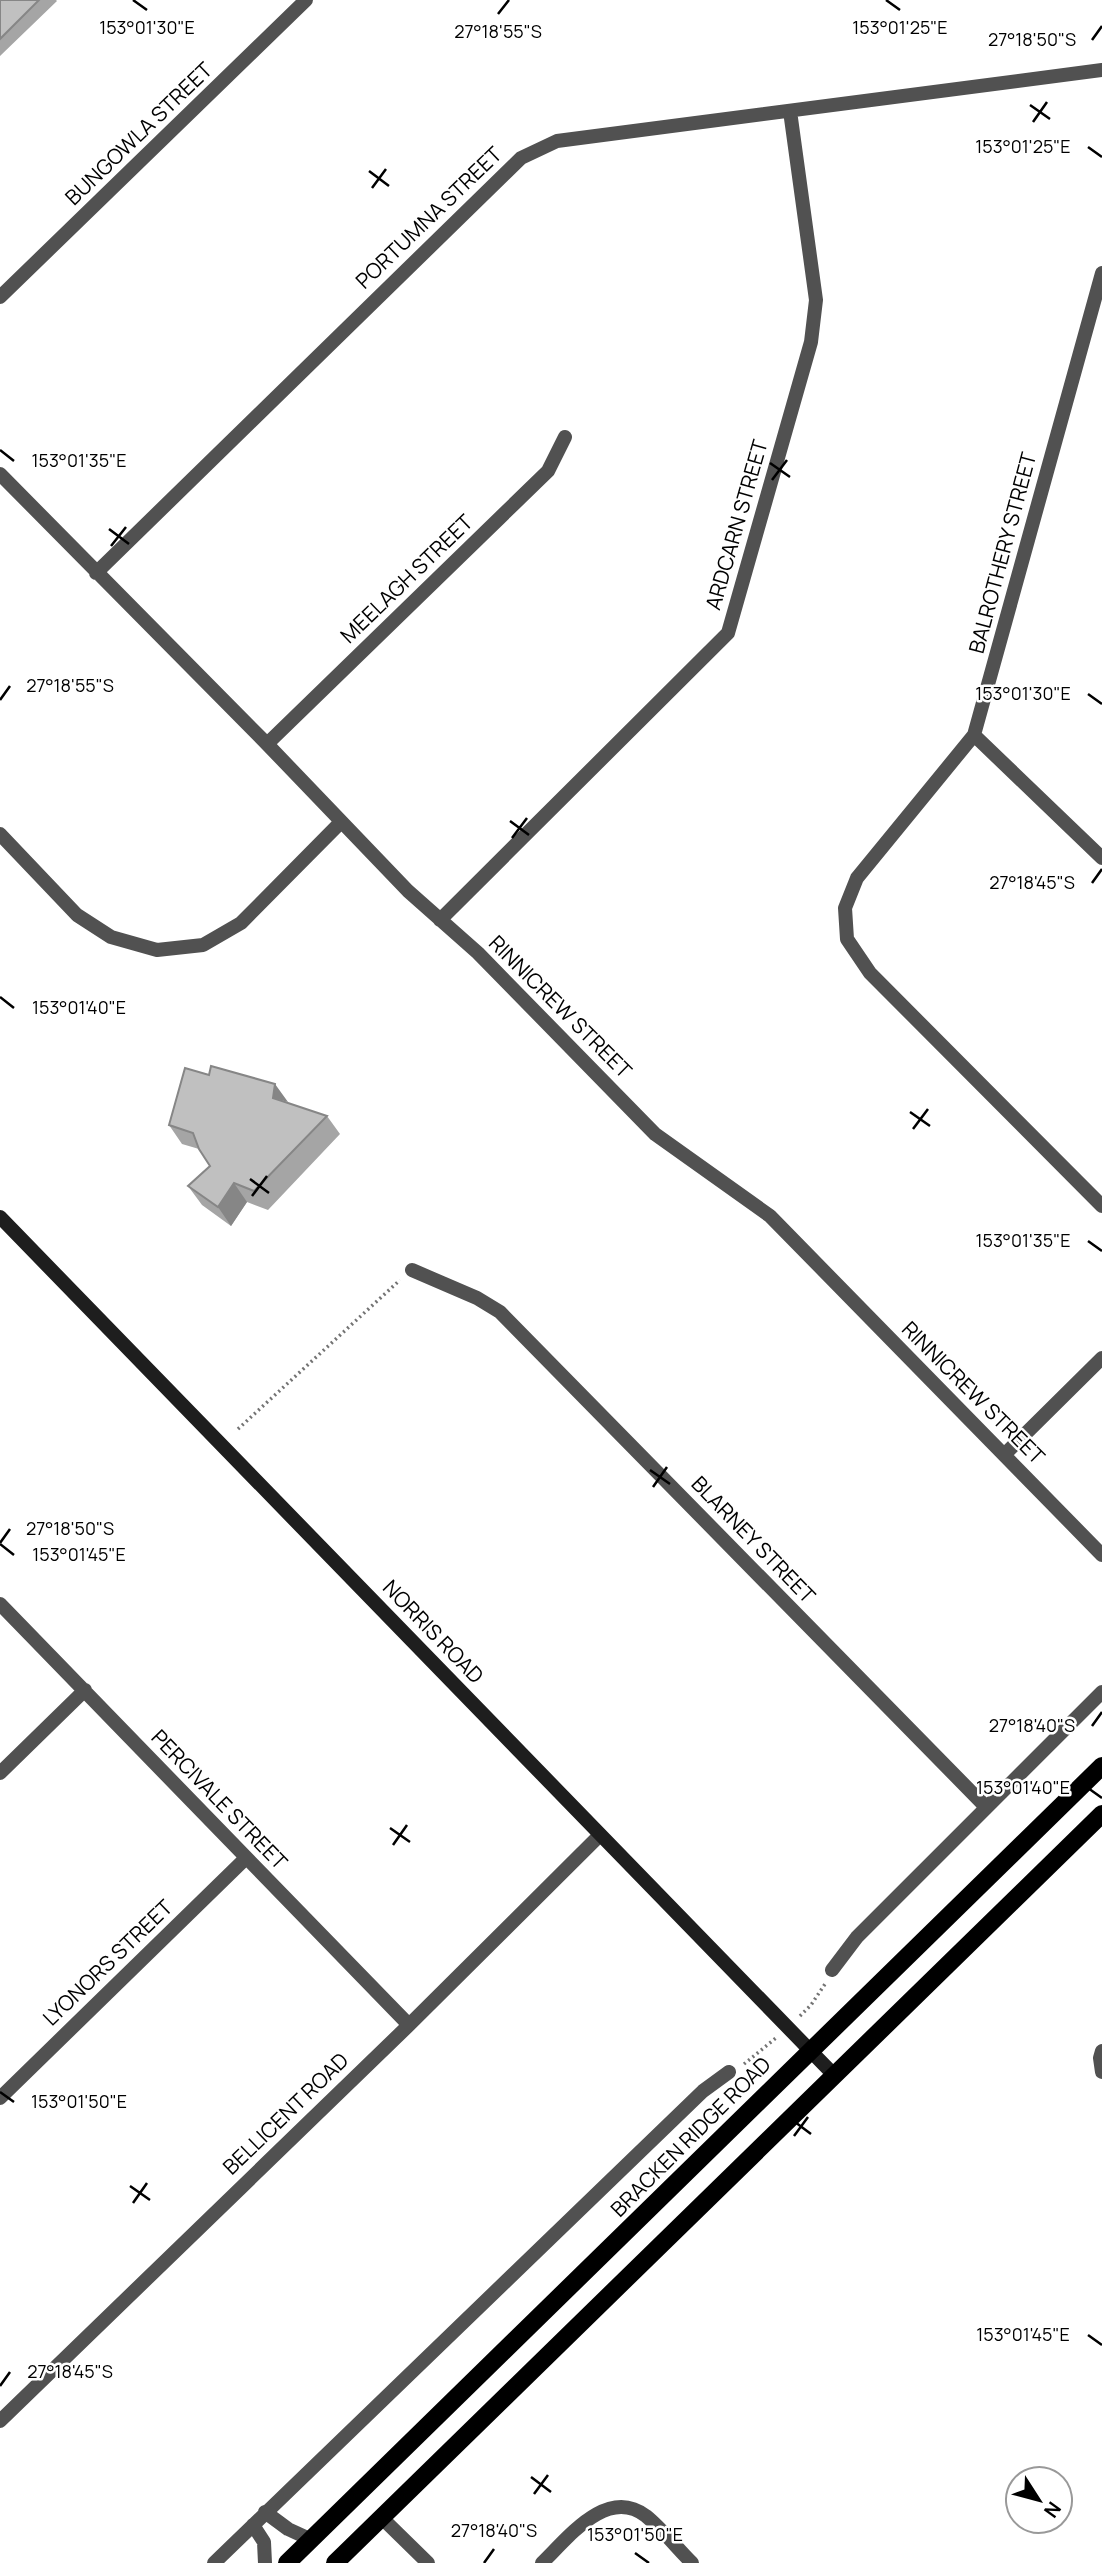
<svg xmlns="http://www.w3.org/2000/svg" width="1102" height="2563" font-family="Manrope,sans-serif">
	<style>
		.lines { fill: none; stroke-linecap: round; stroke-linejoin: round }
		.path { stroke: #737373; stroke-width: 3.5; stroke-dasharray: 2 3.5; stroke-linecap: butt }
		.minor { stroke: #515151; stroke-width: 14 }
		.secondary { stroke: #1e1e1e; stroke-width: 14 }
		.primary { stroke: #000; stroke-width: 18 }
		.wall { fill: #a5a5a5 }
		.shaded-wall { fill: #868686 }
		.building { fill: #c0c0c0; stroke: #868686; stroke-width: 2 }
		.ticks { fill: none; stroke: #000; stroke-width: 2.5 }
		.labels { text-anchor: middle; stroke-width: 5; stroke-linejoin: round; paint-order: stroke }
		.street-label { font-size: 21px; fill: #000; stroke: #fff }
		.ticks-label { font-size: 18px; text-anchor: middle; fill: #000; stroke: #fff; stroke-width: 5; stroke-linejoin: round; paint-order: stroke }
	</style>
	<rect width="100%" height="100%" fill="#fff"/>
	<g class="lines">
		<path class="path" d="M238 1429 400 1280
			M800 2016 811 2005 825 1984
			M744 2064 776 2038"/>
		<path class="minor" d="M1102 273 974 735 857 878 845 908 847 939 870 973 1102 1206
			M0 297 306 0
			M0 474 267 744 408 891 478 953 655 1134 770 1216 1102 1555
			M96 573 521 158 557 141 1102 70
			M974 735 1102 858
			M267 744 548 471 565 437
			M0 834 77 915 111 937 157 950 203 945 241 923 341 822
			M440 920 728 633 811 342 816 300 790 111
			M412 1270 477 1298 500 1312 986 1807
			M1005 1454 1102 1358
			M0 1604 409 2025
			M0 1773 85 1690
			M832 1970 857 1937 1102 1692
			M1102 2051 1100 2058 1102 2072
			M0 2098 246 1858
			M0 2421 409 2025 600 1835
			M265 2512 288 2529 312 2540
			M382 2518 428 2563
			M253 2525 264 2542 265 2563
			M214 2563 703 2091 729 2072
			M542 2563C568 2538 607 2486 646 2516 662 2529 677 2548 692 2563"/>
		<path class="secondary" d="M0 1217 835 2076"/>
		<path class="primary" d="M287 2563 1102 1766
			M335 2563 1102 1814"/>
	</g>
	<path class="wall" d="M0 0H56L57 1 0 56Z
		M288 1103 327 1116 340 1134 268 1210 247 1202 231 1226 202 1205 188 1186 210 1166 199 1149 182 1144 169 1125Z"/>
	<path class="shaded-wall" d="M275 1084 288 1102 273 1098Z
		M234 1183 247 1202 231 1226 218 1207Z"/>
	<path class="building" d="M0 0H39L0 39Z
		M211 1066 275 1084 273 1098 327 1116 254 1191 234 1183 218 1207 188 1186 210 1166 199 1149 193 1133 169 1125 185 1068 209 1075Z"/>
	<path class="ticks" d="M133 0 147 10M886 0 900 10M498 14 509 0M1092 40 1102 26M1030 105 1050 119M1033 122 1047 102M1088 147 1102 157M369 171 389 186M372 188 386 169M0 450 14 461M770 463 790 477M772 480 787 460M109 529 129 544M111 546 126 527M1088 694 1102 704M0 700 10 686M510 821 529 835M512 838 527 818M1092 883 1102 869M0 997 14 1008M910 1112 930 1126M913 1129 928 1109M250 1179 269 1193M252 1196 267 1176M1088 1241 1102 1251M650 1470 670 1484M653 1487 667 1467M0 1543 10 1529M0 1544 14 1555M1092 1726 1102 1712M1088 1788 1102 1798M390 1828 410 1842M393 1845 407 1825M0 2092 14 2102M791 2119 811 2134M794 2136 808 2117M130 2186 150 2200M133 2203 147 2183M1088 2335 1102 2345M0 2386 10 2372M531 2477 551 2492M534 2494 548 2475M635 2553 649 2563M484 2563 494 2549"/>
	<g class="labels">
		<g class="street-label">
			<text transform="translate(139 134) rotate(-44)" y="7">BUNGOWLA STREET</text>
			<text transform="translate(429 218) rotate(-44)" y="7">PORTUMNA STREET</text>
			<text transform="translate(737 525) rotate(-74)" y="7">ARDCARN STREET</text>
			<text transform="translate(1003 553) rotate(-75)" y="7">BALROTHERY STREET</text>
			<text transform="translate(407 579) rotate(-44)" y="7">MEELAGH STREET</text>
			<text transform="translate(560 1007) rotate(45)" y="7">RINNICREW STREET</text>
			<text transform="translate(973 1393) rotate(45)" y="7">RINNICREW STREET</text>
			<text transform="translate(753 1540) rotate(46)" y="7">BLARNEY STREET</text>
			<text transform="translate(433 1632) rotate(46)" y="7">NORRIS ROAD</text>
			<text transform="translate(219 1800) rotate(46)" y="7">PERCIVALE STREET</text>
			<text transform="translate(108 1963) rotate(-44)" y="7">LYONORS STREET</text>
			<text transform="translate(286 2114) rotate(-44)" y="7">BELLICENT ROAD</text>
			<text transform="translate(691 2137) rotate(-45)" y="7">BRACKEN RIDGE ROAD</text>
		</g>
	</g>
	<g class="ticks-label">
		<text x="900" y="34">153°01'25"E</text>
		<text x="147" y="34">153°01'30"E</text>
		<text x="498" y="38">27°18'55"S</text>
		<text x="1032" y="46">27°18'50"S</text>
		<text x="1023" y="153">153°01'25"E</text>
		<text x="79" y="467">153°01'35"E</text>
		<text x="70" y="692">27°18'55"S</text>
		<text x="1023" y="700">153°01'30"E</text>
		<text x="1032" y="889">27°18'45"S</text>
		<text x="79" y="1014">153°01'40"E</text>
		<text x="1023" y="1247">153°01'35"E</text>
		<text x="70" y="1535">27°18'50"S</text>
		<text x="79" y="1561">153°01'45"E</text>
		<text x="1032" y="1732">27°18'40"S</text>
		<text x="1023" y="1794">153°01'40"E</text>
		<text x="79" y="2108">153°01'50"E</text>
		<text x="1023" y="2341">153°01'45"E</text>
		<text x="70" y="2378">27°18'45"S</text>
		<text x="494" y="2537">27°18'40"S</text>
		<text x="635" y="2541">153°01'50"E</text>
	</g>
	<g transform="translate(1039 2500) rotate(126)"><circle r="33" fill="#ffffff" stroke="#999999" stroke-width="2"/>
	<path d="M0-5L12 26L0 18L-12 26Z" fill="#000000"/>
	<text y="-10" font-size="19" font-weight="bold" text-anchor="middle" fill="#000000">N</text>
	</g>
</svg>
